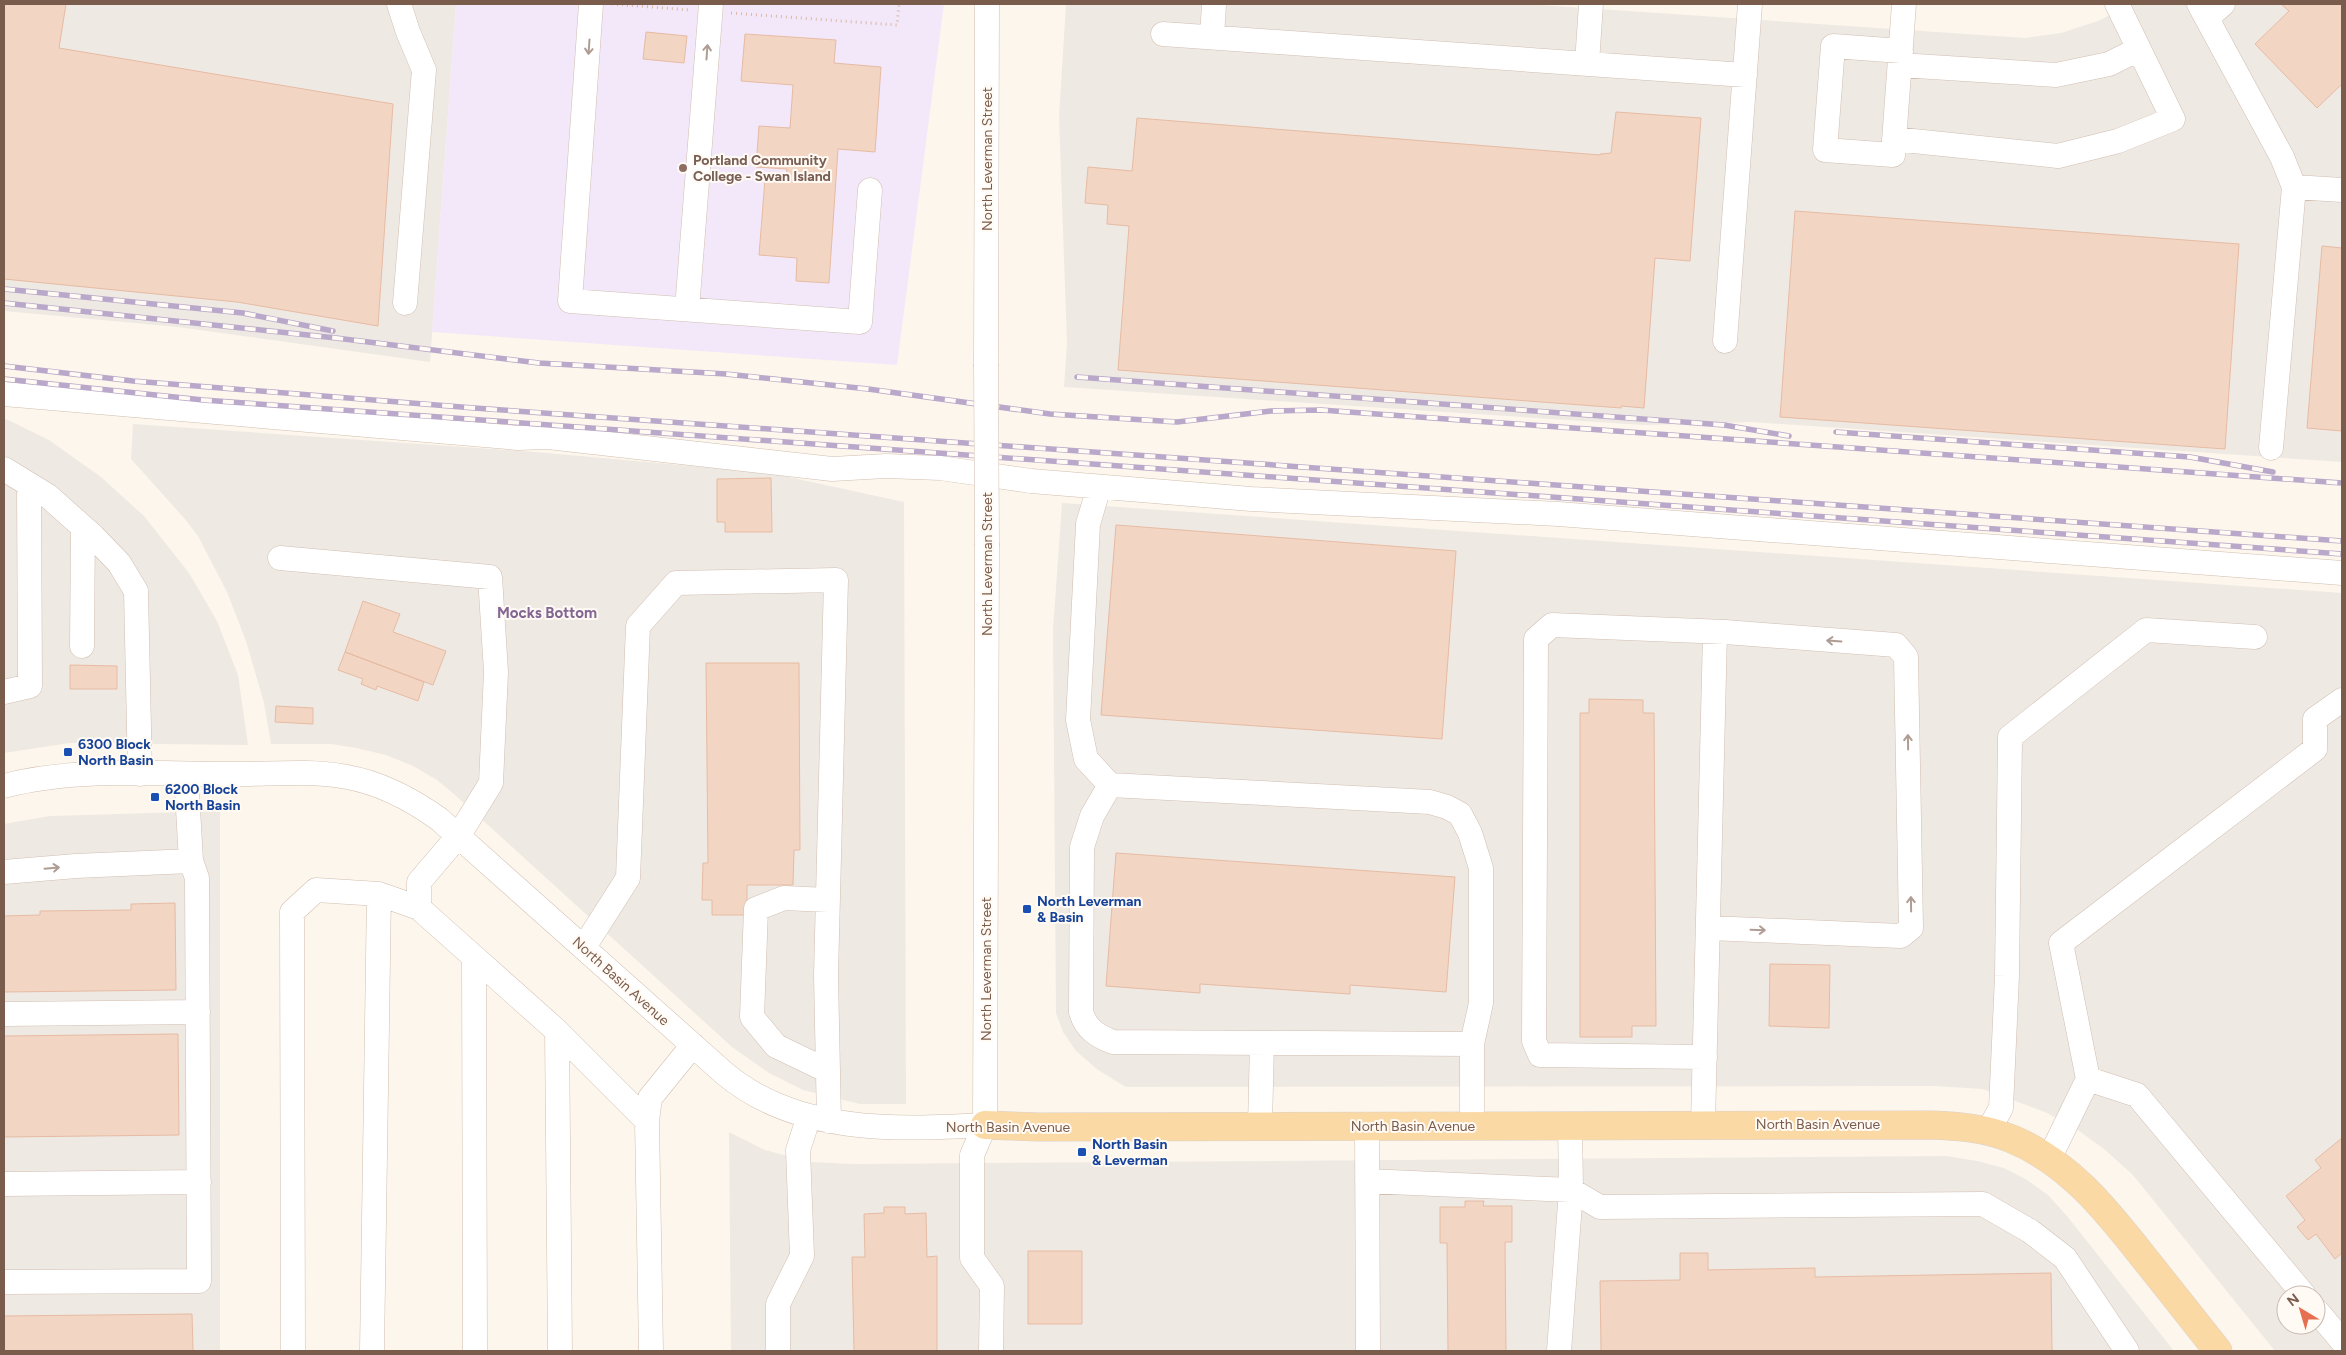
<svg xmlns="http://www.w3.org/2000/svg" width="2346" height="1355" font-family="Figtree,sans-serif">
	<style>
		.industrial { fill: #efe9e4; fill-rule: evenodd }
		.education { fill: #f3e8fa }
		.building { fill: #f3d5c3; stroke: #e6bba3 }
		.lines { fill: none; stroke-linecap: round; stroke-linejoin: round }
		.minor-casing { stroke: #d1beb0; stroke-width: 25 }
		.major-casing { stroke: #dad1cd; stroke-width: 29 }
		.path { stroke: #d9b8a5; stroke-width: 3; stroke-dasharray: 1 4; stroke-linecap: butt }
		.minor { stroke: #fff; stroke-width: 24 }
		.major { stroke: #fbd9a5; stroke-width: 28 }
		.rail-casing { stroke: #b9a8c9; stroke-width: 5.5 }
		.rail { stroke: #fffaf3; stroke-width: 4; stroke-dasharray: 11; stroke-linecap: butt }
		.minor-bridge-casing { stroke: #d1beb0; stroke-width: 25; stroke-linecap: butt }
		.minor-bridge { stroke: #fff; stroke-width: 24 }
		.oneway { stroke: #af9d94 }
		.education-dot { fill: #8d6e63; stroke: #fffaf3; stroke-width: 2 }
		.transit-dot { fill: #1a4fb4; stroke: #fffaf3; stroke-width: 2 }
		.labels { text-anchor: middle; stroke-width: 4; stroke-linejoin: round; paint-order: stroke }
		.street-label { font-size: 14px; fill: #7a5c4d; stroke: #fffaf3 }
		.education-label { font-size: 14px; font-weight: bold; fill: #785e54; stroke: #fffaf3; text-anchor: start }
		.transit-label { font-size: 14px; font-weight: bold; fill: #164399; stroke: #fffaf3; text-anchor: start }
		.neighbourhood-label { font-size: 15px; font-weight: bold; fill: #846695; stroke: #fffaf3 }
	</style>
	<rect width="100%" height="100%" fill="#fdf6ec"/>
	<path class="industrial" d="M4 4H456L430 362 178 327 4 311Z
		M1066 4H1525L2025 38 2061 33 2098 21 2132 4H2342V462L1752 422 1644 425 1064 387 1067 343 1059 117Z
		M4 418 49 440 101 477 144 516 189 573 217 621 238 675 248 745 70 743 4 753Z
		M133 424 535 452 770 473 904 502 906 1104H860L803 1090 769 1073 732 1047 455 795 437 780 413 766 386 755 356 748 331 744H271L264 703 246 641 227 592 198 536 184 518 131 459Z
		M1062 503 2342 593V1351H2275L2133 1175 2104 1149 2075 1128 2045 1112 1983 1089 1933 1086 1126 1087 1098 1070 1076 1051 1063 1032 1056 1013 1053 630ZM2286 1295H2316V1325H2286Z
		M220 811V1351H4V824L50 816Z
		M729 1132 765 1150 810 1162 855 1164 1947 1156 1977 1161 2004 1168 2027 1180 2048 1195 2067 1216 2174 1351H731Z"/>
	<path class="education" d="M456 4H944L897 365 432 332Z"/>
	<path class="building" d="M4 4H66L59 48 393 104 378 326 237 302 4 279Z
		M2281 4H2342V84L2317 108 2255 44 2289 11Z
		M646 32 687 36 684 63 643 59Z
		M745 34 836 40 834 63 881 67 875 152 838 149 829 283 796 281 797 258 759 255 765 179 786 181 787 169 756 167 759 126 790 128 793 85 741 81Z
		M1616 112 1701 118 1690 261 1655 258 1644 408 1621 406V408L1118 370 1129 226 1107 224 1108 205 1085 203 1088 167 1132 171 1137 118 1600 155V154L1611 153Z
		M1795 211 2239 244 2225 449 1780 417Z
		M2322 246 2342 248V431L2307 428Z
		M771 478 772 532H725V522H717V479Z
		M1116 525 1456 551 1442 739 1101 715Z
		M363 601 400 614 393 632 446 651 433 685 345 652Z
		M345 652 424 682 418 701 377 686 376 690 361 684 363 679 338 670Z
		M706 663H799L800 850H794L793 885H747V915H712V900H702L703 863H708Z
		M70 665 117 666V689H70Z
		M1589 699 1643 700V713H1654L1656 1026H1632V1037H1580V713H1589Z
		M276 706 313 708V724L275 722Z
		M1116 853 1455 877 1446 992 1350 985V994L1200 984V993L1106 986Z
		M175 903 176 990 4 992V916L40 915V911L131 910V904Z
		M1770 964 1830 965 1829 1028 1769 1026Z
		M178 1034 179 1135 4 1137V1036Z
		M2342 1138V1253L2335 1259 2316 1234 2308 1240 2297 1227 2305 1220 2286 1196 2321 1168 2315 1160Z
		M1465 1201H1484L1483 1206H1512V1242H1505L1506 1351H1448L1447 1243H1440V1207H1465Z
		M884 1207H905V1214L926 1213 927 1257 937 1256V1351H854L852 1257H865L864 1214 884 1213Z
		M1028 1251H1082V1324H1028Z
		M1680 1253H1708V1270L1815 1268V1277L2051 1273 2052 1351H1601L1600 1281 1680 1280Z
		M192 1314 193 1351H4V1316Z"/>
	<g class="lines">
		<defs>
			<path id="minor" d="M399 4 408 32 424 70 405 303
				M591 4 570 301 860 322 870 190
				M2199 4 2282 157 2294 187 2271 448
				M2207 18 2223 4
				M1163 34 1745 75
				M1212 37 1214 4
				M1901 51 1833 46 1825 150 1893 155 1904 4
				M1587 63 1591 4
				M1900 65 2056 75 2109 64 2139 49
				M1894 139 2058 156 2118 141 2173 119 2117 4
				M2294 187 2342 190
				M687 309 711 4
				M1725 341 1750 4
				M986 364 987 4
				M4 394 518 438 548 437 832 469 886 466 940 468 1031 481 1251 499 1558 514 2342 573
				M4 469 48 496 93 536 119 563 136 591 140 774
				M1099 487 1088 524 1078 720 1086 759 1110 785
				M987 546 985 1125 972 1155V1258L992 1286 991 1351
				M280 558 490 577 496 672 491 783 459 835 419 882V908L379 894 316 890 292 912 293 1351
				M82 646 83 527
				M4 692 30 686 29 485
				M1110 785 1430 802 1447 807 1460 814 1470 833 1481 868V1003L1472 1044 1113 1042C1097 1036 1086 1029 1081 1012L1082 847 1092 816Z
				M4 786C76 767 163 774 237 774 273 774 312 770 347 777 381 783 411 799 439 819L724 1073C796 1134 896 1130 985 1125
				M4 872 76 866 191 861
				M419 908 474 957
				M584 947 628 878 638 626 676 583 836 580 826 975 829 1121
				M4 1014 198 1012
				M1705 1057 1540 1055 1534 1041 1536 639 1552 625 1725 632 1896 645 1906 657 1911 928 1901 936 1709 928
				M828 1071 776 1046 752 1017 756 909 784 898 828 900
				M2088 1079 2061 943 2315 749V719L2342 700
				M1703 1124 1715 633
				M1472 1125V1044
				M1570 1125 1571 1190 1600 1207 1983 1204 2030 1231 2065 1258 2127 1351
				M1260 1126 1262 1043
				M1367 1126 1368 1351
				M1988 1131 2001 1108 2007 976 2010 737 2146 630 2255 637
				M2049 1159 2088 1079 2137 1095 2304 1295
				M1367 1181 1571 1190 1559 1351
				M4 1184 199 1182
				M4 1282 199 1281 197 878 191 861 186 774
				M2316 1310 2342 1341
				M372 1351 379 894
				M475 1351 474 957 557 1031
				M560 1351 557 1031 647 1121
				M651 1351 647 1121 650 1098 693 1045
				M778 1351V1304L802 1256 798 1150 809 1116"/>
			<path id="major" d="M985 1125 1039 1127 1930 1125C1957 1126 1986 1128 2012 1139 2070 1163 2107 1211 2145 1259 2170 1290 2194 1321 2218 1351"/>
		</defs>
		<use href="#minor" class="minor-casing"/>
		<use href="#major" class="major-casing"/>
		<path class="path" d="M612 4 690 10
			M731 13 897 25 899 4"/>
		<use href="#minor" class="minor"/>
		<use href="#major" class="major"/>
		<defs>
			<path id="rail" d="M4 289 243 313 333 331
				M4 303 336 338 539 363 726 374 868 389 1050 414 1177 422 1271 411 1321 410 2342 483
				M4 366 133 381 474 408 2342 541
				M1077 377 1724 425 1789 436
				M4 379 203 400 2342 554
				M1836 432 2190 457 2273 472"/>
		</defs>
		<use href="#rail" class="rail-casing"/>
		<use href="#rail" class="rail"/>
		<defs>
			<path id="minor-bridge" d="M986 364 987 546"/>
		</defs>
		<use href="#minor-bridge" class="minor-bridge-casing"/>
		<use href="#minor-bridge" class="minor-bridge"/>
	</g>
	<defs><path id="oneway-shaft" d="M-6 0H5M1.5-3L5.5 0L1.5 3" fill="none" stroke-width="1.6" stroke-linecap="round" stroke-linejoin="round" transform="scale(1.25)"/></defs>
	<g class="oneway">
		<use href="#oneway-shaft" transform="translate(589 47) rotate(94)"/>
		<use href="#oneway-shaft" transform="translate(707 52) rotate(-86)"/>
		<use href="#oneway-shaft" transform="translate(1834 641) rotate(-176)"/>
		<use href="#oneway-shaft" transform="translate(1908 742) rotate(-91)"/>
		<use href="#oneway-shaft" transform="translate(52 868) rotate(-5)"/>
		<use href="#oneway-shaft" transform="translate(1911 904) rotate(-91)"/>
		<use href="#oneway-shaft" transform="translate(1758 930) rotate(2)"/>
	</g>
	<circle class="education-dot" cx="683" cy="168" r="5"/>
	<g class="transit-dot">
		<rect x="63" y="747" width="10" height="10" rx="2.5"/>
		<rect x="150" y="792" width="10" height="10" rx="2.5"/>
		<rect x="1022" y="904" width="10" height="10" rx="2.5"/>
		<rect x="1077" y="1147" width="10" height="10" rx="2.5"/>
	</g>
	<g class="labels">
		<g class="street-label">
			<text transform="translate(987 159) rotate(-90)" y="5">North Leverman Street</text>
			<text transform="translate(987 564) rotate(-90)" y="5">North Leverman Street</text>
			<text transform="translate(986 969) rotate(-90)" y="5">North Leverman Street</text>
			<text transform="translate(621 981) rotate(42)" y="5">North Basin Avenue</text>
			<text x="1818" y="1129">North Basin Avenue</text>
			<text x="1413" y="1131">North Basin Avenue</text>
			<text x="1008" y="1132">North Basin Avenue</text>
		</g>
		<g class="education-label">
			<text x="693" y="165">Portland Community<tspan x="693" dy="16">College - Swan Island</tspan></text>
		</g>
		<g class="transit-label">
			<text x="78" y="749">6300 Block<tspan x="78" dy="16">North Basin</tspan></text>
			<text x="165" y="794">6200 Block<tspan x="165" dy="16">North Basin</tspan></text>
			<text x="1037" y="906">North Leverman<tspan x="1037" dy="16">&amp; Basin</tspan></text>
			<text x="1092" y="1149">North Basin<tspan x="1092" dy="16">&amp; Leverman</tspan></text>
		</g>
		<g class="neighbourhood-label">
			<text x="547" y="618">Mocks Bottom</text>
		</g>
	</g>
	<rect width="2346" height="1355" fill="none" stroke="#7a5c4d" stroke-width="10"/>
	<g transform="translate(2301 1310) rotate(322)"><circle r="24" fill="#fffaf3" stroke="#cabbb1"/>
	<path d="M0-4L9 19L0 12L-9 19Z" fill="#e76f51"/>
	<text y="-8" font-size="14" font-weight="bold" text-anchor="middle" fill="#7a5c4d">N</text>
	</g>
</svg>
